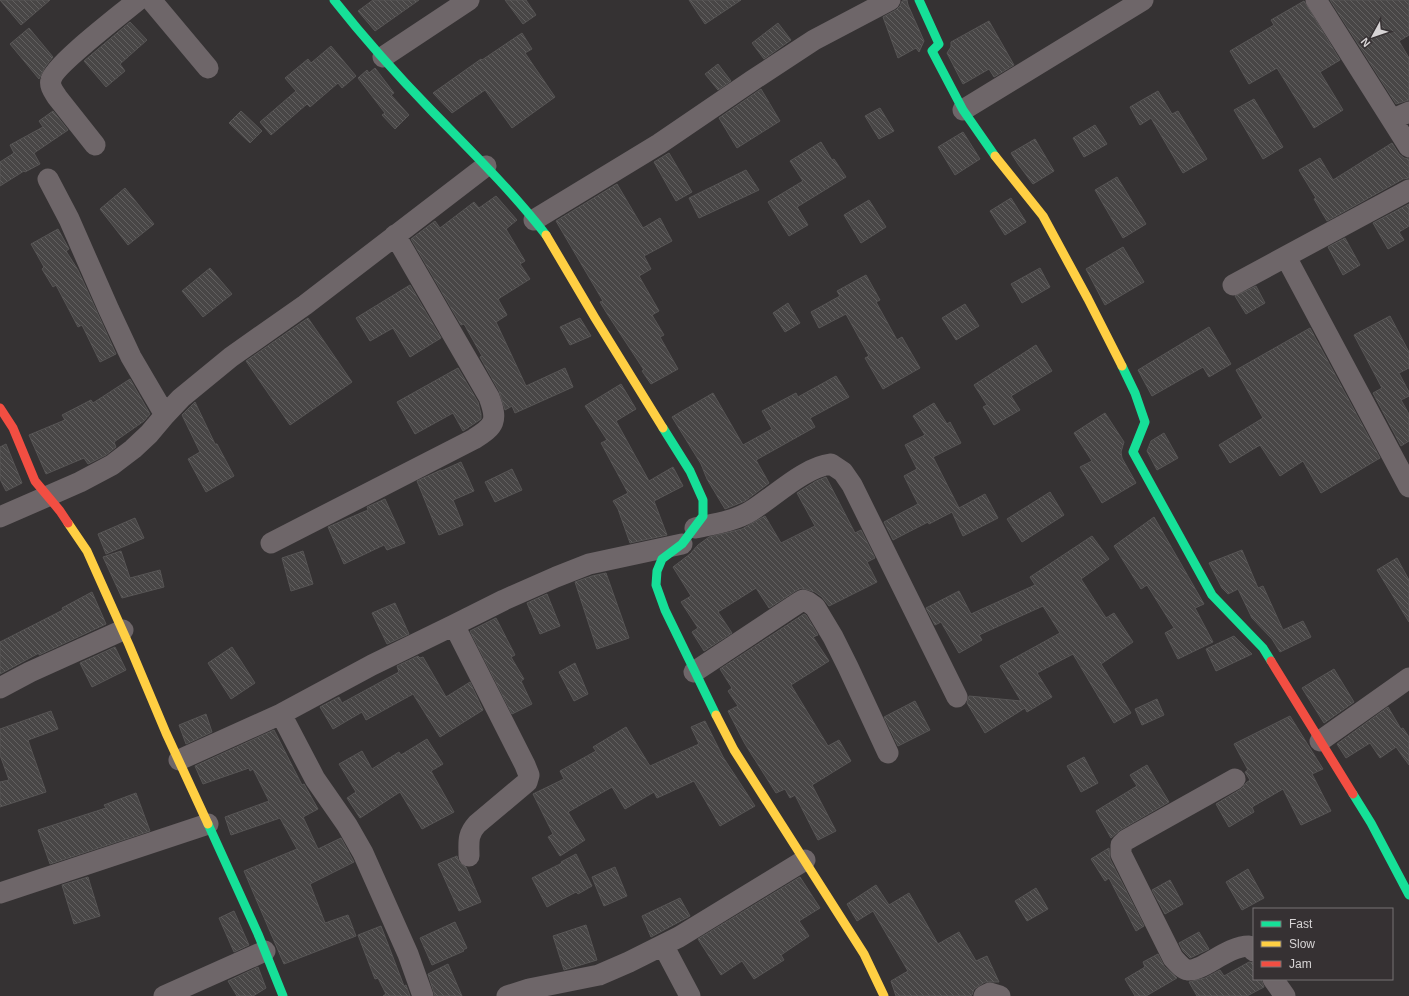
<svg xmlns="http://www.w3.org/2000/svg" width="1409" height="996" font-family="Helvetica,sans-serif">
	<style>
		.building { fill: url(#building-back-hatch); stroke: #575555 }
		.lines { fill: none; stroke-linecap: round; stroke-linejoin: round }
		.street { stroke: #6e6669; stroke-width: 21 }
		.fast { stroke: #16e098; stroke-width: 9 }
		.slow { stroke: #ffcf43; stroke-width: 9 }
		.jam { stroke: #f24e42; stroke-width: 9 }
	</style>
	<defs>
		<pattern id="building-back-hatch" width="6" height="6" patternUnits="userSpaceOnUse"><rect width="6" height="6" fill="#484646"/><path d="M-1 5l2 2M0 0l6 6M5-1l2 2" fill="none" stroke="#626060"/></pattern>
	</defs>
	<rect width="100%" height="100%" fill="#353233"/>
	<path class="building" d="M0 0H50L21 25Z
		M373 0H419L375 31 358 11Z
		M505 0H526L536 15 523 24Z
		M689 0H741L705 24Z
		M907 0 908 5 924 41 919 52 916 48 898 58 883 17 896 10 900 6 902 1Z
		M1330 0H1409V35L1399 41 1409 58V100L1396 104Z
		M1304 1 1340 60 1320 72 1343 110 1314 128 1277 68 1249 84 1230 51 1274 25 1271 20Z
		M989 21 1014 65 994 77 989 69 963 84 947 53 951 47V42Z
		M130 22 147 40 120 64 125 71 106 87 84 61Z
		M778 23 791 40 764 59 752 43Z
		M29 28 53 57 45 67 39 79 10 44Z
		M522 33 532 49 525 53 555 97 512 128 485 90 452 113 433 93 481 59 482 60Z
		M331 46 356 76 342 88 338 83 310 107 307 104 271 135 260 122 296 91 285 78 308 59 311 63Z
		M718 64 731 81 718 90 705 74Z
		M375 68 394 93 391 95 409 115 395 129 382 115 385 113 358 78 367 70 369 73Z
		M761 89 780 121 737 148 719 118Z
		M1158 91 1172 114 1178 111 1207 159 1183 173 1151 118 1140 125 1130 107Z
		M1254 99 1283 147 1263 159 1234 110Z
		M880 108 894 131 879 139 865 116Z
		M53 111 68 130 34 153 40 164 25 172 24 171 0 186V162L14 153 10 145 43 127 39 121Z
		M241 111 262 131 250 143 229 123Z
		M1095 125 1107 144 1084 157 1073 138Z
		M963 132 980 159 955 175 938 147Z
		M1035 139 1054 171 1033 184 1018 164 1011 153Z
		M821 142 832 160 834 159 846 177 797 207 808 225 789 236 768 202 803 181 790 161Z
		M1392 143 1399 154 1404 158 1409 159V178L1403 179 1327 221 1314 199 1316 198 1299 170 1320 158 1333 180Z
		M669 153 692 192 676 201 654 162Z
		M746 170 759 190 699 218 689 198Z
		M1117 177 1146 224 1123 238 1095 190Z
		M617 184 643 228 660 218 672 241 644 256 651 269 639 276 659 311 652 315 664 335 660 337 678 369 651 384 642 371 644 370 606 312 600 302 603 301 556 221Z
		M125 188 154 224 128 245 100 209Z
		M496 196 517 220 506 229 525 261 520 264 530 279 498 299 507 315 496 322 526 386 565 368 573 387 515 413 512 406 505 410 499 391 480 357 482 356 464 324 461 325 411 239 435 221 440 228 474 202 479 208Z
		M1011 198 1026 222 1005 235 990 211Z
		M869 200 886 227 861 243 844 215Z
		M1409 204V226L1399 232 1404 240 1388 249 1373 223Z
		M58 229 69 249 66 251 78 270 116 354 100 362 82 325 78 327 56 285 53 287 42 269 44 267 31 244Z
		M1345 238 1360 265 1343 275 1328 247Z
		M1123 247 1144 282 1105 305 1086 269Z
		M210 268 232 294 203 317 182 291Z
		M1040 268 1050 287 1022 303 1011 284Z
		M866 275 880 300 876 302 897 340 902 337 920 368 883 389 865 358 869 356 846 314 819 328 811 312 840 296 837 291Z
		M410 285 441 338 410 357 393 328 370 341 356 318Z
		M1256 286 1265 303 1246 314 1235 296Z
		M788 303 800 323 785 332 773 313Z
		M965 304 979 326 956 340 942 318Z
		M1390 316 1409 352V368L1399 373 1409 392V396L1401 400 1409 414V441L1401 446 1373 393 1382 388 1354 335Z
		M308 318 352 382 290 425 246 361Z
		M580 318 591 336 570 345 560 327Z
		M1209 327 1231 364 1209 377 1203 367 1152 396 1138 370Z
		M1310 328 1380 458 1321 493 1303 461 1280 476 1260 445 1230 463 1219 445 1263 418 1236 370Z
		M1036 345 1052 371 1011 396 1020 410 994 425 983 407 987 405 974 385Z
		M458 368 478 402 481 414V419L463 431 453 413 415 434 397 402Z
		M836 376 849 397 810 418 815 427 756 460 769 483 745 501 725 509 707 479 701 464 672 417 713 393 743 445 772 429 762 411 796 393 798 397Z
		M130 379 150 414 144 421 114 442 116 447 106 455 88 464 84 458 46 474 29 435 65 420 62 415 91 400 93 403Z
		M621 384 636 409 616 421 649 481 673 467 683 486 654 501 667 535 630 543 618 509 613 501 628 493 601 443 607 440 585 406Z
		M195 402 215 444H217L234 476 206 492 188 459 200 452 182 415Z
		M934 403 947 424 950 422 961 443 933 457 959 508 985 494 998 518 963 536 952 512 929 524 928 522 893 540 884 522 918 504 904 476 917 469 905 445 925 435 913 416Z
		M1105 413 1124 442 1121 452 1122 458 1136 483 1102 503 1080 467 1092 461 1074 433Z
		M1164 433 1178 458 1157 470 1147 451 1151 441Z
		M6 444 22 483 6 491 0 479V447Z
		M461 462 474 491 453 500 463 525 439 535 417 481 441 470V471Z
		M512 469 522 490 495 502 485 482Z
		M826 477 855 533 861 530 875 558 867 562 877 582 829 606 822 597 815 592 802 588 797 590 769 608 756 588 718 612 732 633 704 651 692 632 698 628 681 602 691 596 673 567 690 554 698 545 709 537 742 529 765 516 781 543 815 526 797 493 816 481Z
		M1050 492 1064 515 1022 542 1007 519Z
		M385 499 405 543 387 550 384 545 344 564 328 527 368 510 367 507Z
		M1154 517 1204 604 1195 608 1213 642 1178 659 1165 633 1174 628 1147 585 1141 589 1114 546Z
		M135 518 144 538 106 554 98 534Z
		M1092 536 1109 559 1081 579 1106 618 1114 613 1133 642 1101 664 1131 713 1114 723 1073 654 1037 673 1052 697 1027 712 1025 708 985 733 967 703 969 696 1021 701 1000 666 1060 633 1043 606 979 635 982 640 959 653 941 622 935 625 926 608 959 591 971 614 1035 585 1030 577Z
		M1242 550 1258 588 1263 586 1283 630 1303 621 1311 637 1280 652 1272 639 1252 618 1238 589 1228 594 1222 588 1209 563Z
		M121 551 130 578 160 570 164 587 122 598 103 557Z
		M303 551 313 584 291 591 282 558Z
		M1397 558 1409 580V622L1377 570Z
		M606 573 629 638 597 649 575 582 592 576Z
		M92 592 106 624 39 655V653L0 674V642L63 610 62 608Z
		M547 594 560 626 540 634 527 603Z
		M395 603 409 634 387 644 372 613Z
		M804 614 806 615 818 635 813 637 829 661 791 685 828 746 839 740 851 761 812 785 836 831 818 840 795 795 790 798 785 789 776 793 745 744 728 711 738 706 728 691 732 688 720 669Z
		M496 618 515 655 511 657 524 679 521 681 532 704 512 714 470 631Z
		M1234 636 1252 654 1216 671 1206 649Z
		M115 647 126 670 92 687 80 663Z
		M232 647 255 683 231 699 208 663Z
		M418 656 420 658 423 657 446 697 470 682 483 710 440 737 413 694 366 720 362 712 333 729 320 707 339 697 342 703 399 672 397 666Z
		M575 663 588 694 574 701 559 672Z
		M1334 669 1354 702 1324 723 1302 688Z
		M1157 699 1164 715 1142 725 1135 709Z
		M915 701 930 730 898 746 884 717Z
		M1388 707 1401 729 1403 728 1409 737V765L1396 747 1380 758 1370 743 1346 758 1337 744Z
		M51 711 58 729 28 740 46 792 0 807V782L9 780 0 755V729Z
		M206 714 212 732 186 744 179 725Z
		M1290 716 1323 769 1312 774 1331 811 1301 825 1283 789 1252 807 1254 812 1229 827 1216 804 1241 789 1246 783 1250 780 1245 772 1248 770 1234 744Z
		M705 721 723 757 755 806 720 826 694 781 657 798 654 792 625 809 612 787 568 812 585 840 560 856 548 837 553 834 533 794 564 779 560 771 596 751 593 747 626 727 650 766 699 744 691 727Z
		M274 730 302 785 304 784 318 809 303 817 318 849 341 838 354 862 310 884 325 923 348 915 356 936 284 964 244 871 297 849 280 818 231 835 225 817 269 801 253 769 250 771 249 768 203 784 195 766Z
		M427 739 443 764 431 771 454 812 422 829 400 792 360 818 347 798 356 792 339 764 362 751 372 769 399 752 401 755Z
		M1084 757 1098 783 1081 792 1067 766Z
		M1147 765 1169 802 1120 830 1111 838 1096 811 1137 786 1130 775Z
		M136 793 150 831 50 864 38 830 106 808 104 805Z
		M1109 848 1110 859 1144 926 1136 931 1109 878 1105 881 1091 859Z
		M576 854 592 886 578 894 576 892 547 907 532 878 562 863 561 862Z
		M457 856 459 862 466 867 481 902 459 911 438 864Z
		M615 867 627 896 604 906 592 877Z
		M1248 869 1264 898 1242 910 1226 882Z
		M88 877 100 916 74 924 62 885Z
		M800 877 820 908 799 921 809 936 781 955 784 960 754 979 742 961 721 975 698 939Z
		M1170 880 1183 904 1165 914 1152 890Z
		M876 885 889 905 909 893 938 944 959 932 976 961 987 956 999 982H985L974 989 972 995 970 996H896L891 981 908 971 873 911 857 921 847 904Z
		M1036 888 1048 909 1027 921 1015 901Z
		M680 898 690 916 651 937 642 916Z
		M234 911 249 945 234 952 219 918Z
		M455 922 467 948 463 950 464 951 432 965 420 938Z
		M586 925 597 960 564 970 553 936Z
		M381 926 404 986 406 985 410 996H383L386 994 378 978 375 979 358 935Z
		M1199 932 1209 949 1190 958 1183 951 1179 943Z
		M1158 954 1164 966 1177 978 1146 996H1135L1125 979 1145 967 1143 962Z
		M1249 962 1254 963V979H1261L1264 987 1247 996H1197L1189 982 1205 978 1220 970 1224 976Z
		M448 964 462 996H435L428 974Z
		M258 967 266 988 253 996H237L228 981Z"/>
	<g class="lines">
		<path class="street" d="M151 0 208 68
			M1316 0 1409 147
			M383 57 469 0
			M963 110 1143 0
			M1393 119 1409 112
			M95 145 57 97C54 92 49 86 51 80 54 65 123 13 138 0
			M48 179 69 219 109 310 131 357 165 415
			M534 220 659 144 753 80 814 40 890 0
			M1286 257 1409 487
			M1233 285 1409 190
			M0 517 80 482 112 465 133 449 149 434 165 415 181 398 231 357 305 305 486 166
			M695 528C713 524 735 521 751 511 774 497 804 467 831 464L843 472 852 485 957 697
			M271 543 474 439C495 426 498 421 489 397L395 235
			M454 625 525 765 529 775 527 782 477 824C467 835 469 842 469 856
			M694 672 798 603 803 600 808 602 815 607 833 637 848 667 888 753
			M0 688 30 672 123 630
			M281 714 315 779 347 825 363 853 408 954 423 996
			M1320 741 1409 678
			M179 760 281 714 372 665 454 625 504 600 556 577 589 564 682 544
			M1235 779 1126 840 1121 845V854L1173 958C1177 962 1182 969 1188 970 1202 972 1227 946 1249 946L1254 951
			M0 893 208 824
			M663 945 690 996
			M1273 979 1285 996
			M164 996 265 951
			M507 996 529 989 599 975 629 962 679 937 805 860
			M984 996 990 993 1000 996"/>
		<path class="fast" d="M334 0C364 38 397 75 431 110 470 150 511 190 546 235
			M919 0 939 44 932 51 963 110 995 156
			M1122 366 1135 393 1145 422 1133 452 1212 595 1263 648 1271 661
			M663 428 690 471 703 500V516L682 544 662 559 657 571 656 585 665 610 716 715
			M1353 794 1371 823 1409 895
			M208 824 258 934 283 996"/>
		<path class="slow" d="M995 156 1043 216 1088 299 1122 366
			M546 235 595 318 663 428
			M68 523 87 551 129 645 166 733 208 824
			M716 715 734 750 864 954 884 996"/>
		<path class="jam" d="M0 408 13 428 35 481 60 511 68 523
			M1271 661 1353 794"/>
	</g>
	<rect x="1253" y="908" width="140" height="72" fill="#363133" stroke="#767274"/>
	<rect x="1261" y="921" width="20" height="6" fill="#16e098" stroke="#767274"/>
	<text x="1289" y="928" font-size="12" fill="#d7d4d5">Fast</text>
	<rect x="1261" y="941" width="20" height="6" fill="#ffcf43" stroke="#767274"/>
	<text x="1289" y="948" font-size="12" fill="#d7d4d5">Slow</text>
	<rect x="1261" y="961" width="20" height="6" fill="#f24e42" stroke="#767274"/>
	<text x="1289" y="968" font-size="12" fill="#d7d4d5">Jam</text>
	<g transform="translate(1373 36) rotate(230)" stroke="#363133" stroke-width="3" paint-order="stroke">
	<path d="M0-3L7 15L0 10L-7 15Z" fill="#d7d4d5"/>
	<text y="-6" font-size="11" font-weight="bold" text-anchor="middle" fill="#d7d4d5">N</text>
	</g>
</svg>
